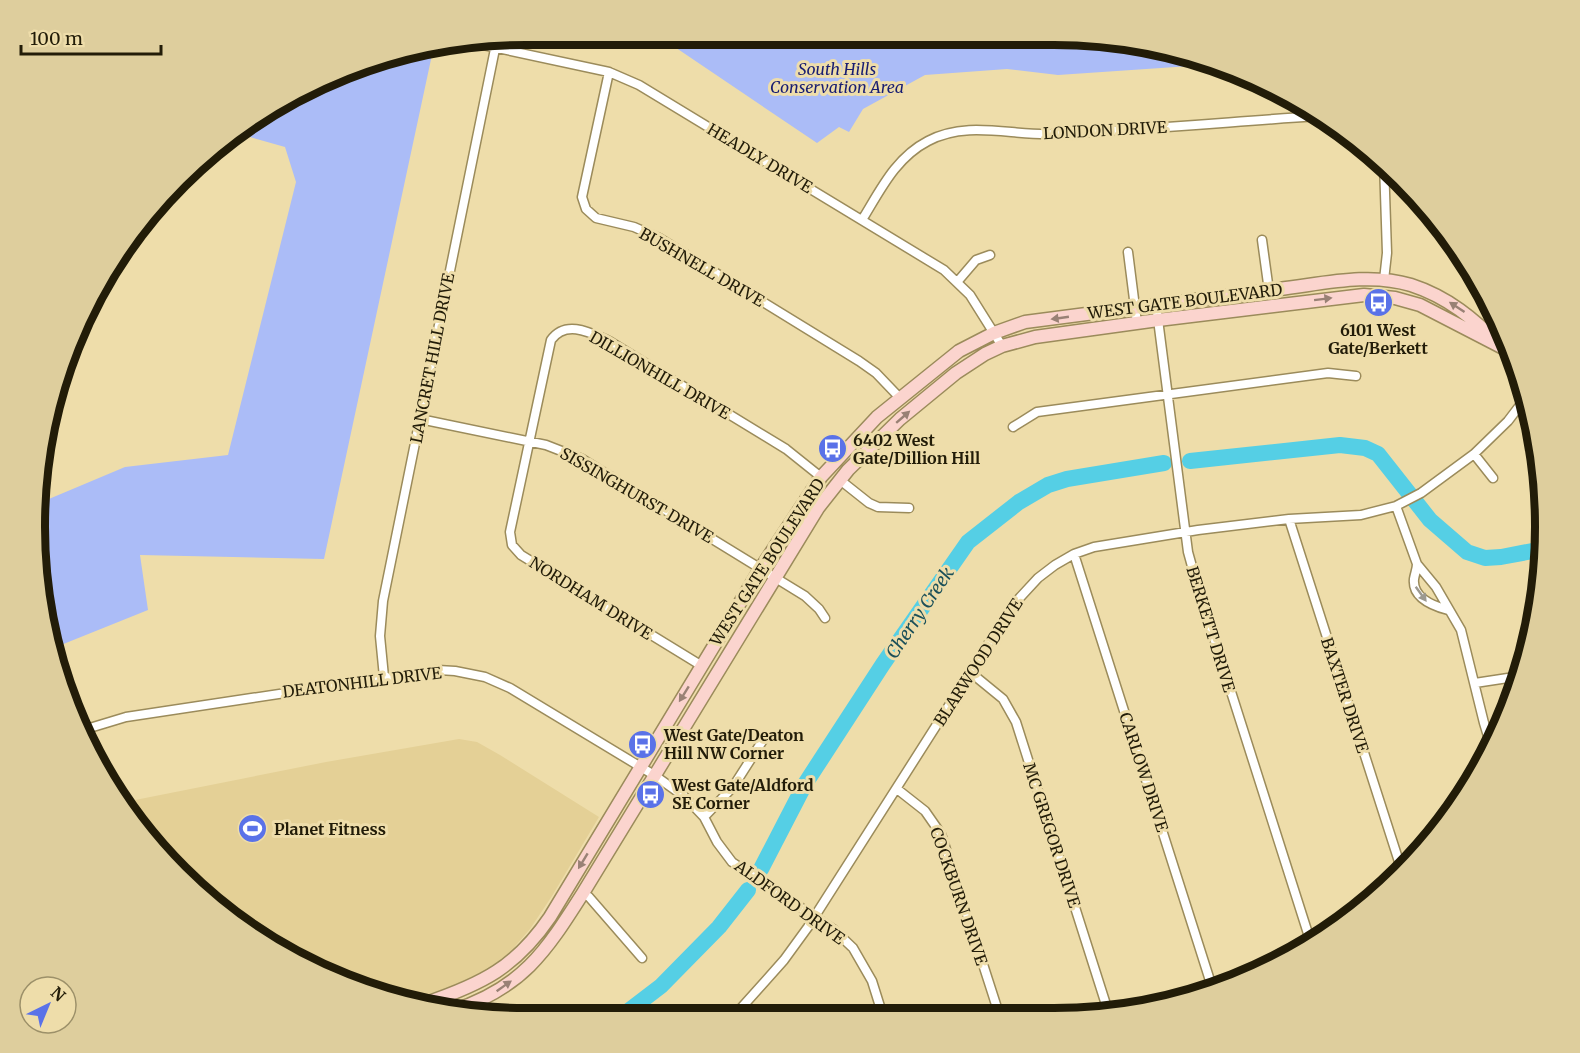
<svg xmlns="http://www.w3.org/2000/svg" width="1580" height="1053" font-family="Merriweather,serif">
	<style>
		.built { fill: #e4d096 }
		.green { fill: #abbcf7 }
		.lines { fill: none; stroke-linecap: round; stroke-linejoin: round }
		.river { stroke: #55cfe5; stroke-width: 16 }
		.street-casing { stroke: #9b8b5b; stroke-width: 11 }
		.secondary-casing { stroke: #9b8b5b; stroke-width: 15 }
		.street { stroke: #fff; stroke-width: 8 }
		.secondary { stroke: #fbd4ce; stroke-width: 12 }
		.oneway { fill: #998175 }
		.oneway2 { fill: #9c9990 }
		.labels { text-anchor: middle; stroke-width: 6; stroke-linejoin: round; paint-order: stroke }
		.park-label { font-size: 16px; font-style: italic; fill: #181d71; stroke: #eda }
		.street-label { font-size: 16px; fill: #221c08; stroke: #eda }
		.poi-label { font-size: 16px; font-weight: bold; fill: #221c08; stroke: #eda; text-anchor: start }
		.water-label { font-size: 18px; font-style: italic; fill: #1b5059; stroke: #eda }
		.rim { fill: none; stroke: #221c08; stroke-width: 8 }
	</style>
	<rect width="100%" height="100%" fill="#eda"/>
	<path class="built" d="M97 739 125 802 326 762 459 739 477 742 500 755 599 817 552 896 530 929 510 952 487 970 450 987 412 999 309 968 202 896 101 773 88 742Z"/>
	<path class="green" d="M657 35 1118 39 1205 65 1058 75 1007 69 925 75 863 109 849 132 839 127 817 143Z
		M433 50 324 559 140 555 148 610 51 649 37 504 125 467 228 455 296 182 285 147 236 133 253 118 278 105 282 106 295 97 369 61Z"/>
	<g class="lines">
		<path class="river" d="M1190 461 1340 445 1365 448 1378 454 1430 520 1467 552 1485 558 1501 557 1543 549
			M761 869 805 784 883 664 968 542 1019 502 1048 485 1067 479 1164 463
			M623 1015 661 986 719 927 748 890"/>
		<defs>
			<path id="street" d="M474 43 609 72 639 85 944 270 970 295 1002 346
				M609 72 582 197 586 209 596 218 634 227 659 238 859 361 876 373 899 397
				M1384 163 1387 253 1384 280
				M862 220C880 191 895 158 928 141 968 120 1011 136 1053 134 1141 130 1229 122 1317 116
				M1262 240 1269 291
				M1128 252 1137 323
				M958 281 976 260 990 255
				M1156 304 1188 552 1198 588 1311 943
				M420 419 546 445 582 459 805 596 819 609 825 618
				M1013 427 1037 412 1328 373 1356 376
				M1474 454 1493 478
				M840 480 869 503 878 507 909 508
				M1396 506 1417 564 1436 587 1461 630 1484 723 1491 746
				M1289 519 1402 871
				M1074 554 1213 990
				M1417 564C1417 569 1415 573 1414 579 1412 598 1433 606 1448 610
				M702 666 521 555 512 545 510 532 551 340C566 319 591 333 609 341L786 449 821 477
				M970 672 1003 699 1016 722 1109 1014
				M384 677 380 636 383 601 497 39
				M1475 683 1521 676
				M83 730 126 717 438 670 455 671 485 677 510 688 654 775 685 797 704 817 717 842 732 862 833 929 853 948 872 981 883 1016
				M897 789 925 811 941 834 1000 1017
				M704 817 733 787 763 740
				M583 893 589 897 642 958
				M734 1016 784 960 808 927 1013 605 1038 578 1055 565 1074 554 1094 547 1198 530 1289 519 1361 515 1396 506 1421 493 1474 454 1508 421 1527 396"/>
			<path id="secondary" d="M426 1003C482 984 516 967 550 917L761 568 821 477 877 417 959 351 994 333 1025 322C1110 311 1195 300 1279 289 1322 284 1369 272 1411 285 1448 297 1474 319 1501 346
				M452 1011C522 988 545 953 583 893L818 508 848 470 900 419 956 373 985 354 1002 346 1035 337 1158 320 1364 295 1395 298 1420 305 1511 352"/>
		</defs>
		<use href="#street" class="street-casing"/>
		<use href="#secondary" class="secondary-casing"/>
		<use href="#street" class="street"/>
		<use href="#secondary" class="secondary"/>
	</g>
	<defs><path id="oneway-solid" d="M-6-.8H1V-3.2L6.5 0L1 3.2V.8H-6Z" transform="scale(1.5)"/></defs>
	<g class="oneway">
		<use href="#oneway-solid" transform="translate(1323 299) rotate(-7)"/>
		<use href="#oneway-solid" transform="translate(1457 307) rotate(-147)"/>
		<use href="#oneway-solid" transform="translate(1060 318) rotate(172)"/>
		<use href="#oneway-solid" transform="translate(903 417) rotate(-41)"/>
		<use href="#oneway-solid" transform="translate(684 694) rotate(122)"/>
		<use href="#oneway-solid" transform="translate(583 861) rotate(121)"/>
		<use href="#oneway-solid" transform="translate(504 986) rotate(-35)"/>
	</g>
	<use class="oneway2" href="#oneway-solid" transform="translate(1421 594) rotate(54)"/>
	<defs>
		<symbol id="bus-disc" viewBox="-11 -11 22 22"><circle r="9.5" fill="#5a72e8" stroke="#eda"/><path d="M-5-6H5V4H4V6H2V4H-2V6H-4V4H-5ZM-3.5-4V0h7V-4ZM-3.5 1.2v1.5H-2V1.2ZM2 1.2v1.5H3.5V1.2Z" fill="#fff"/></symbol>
		<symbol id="stadium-disc" viewBox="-11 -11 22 22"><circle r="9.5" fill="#5a72e8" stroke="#eda"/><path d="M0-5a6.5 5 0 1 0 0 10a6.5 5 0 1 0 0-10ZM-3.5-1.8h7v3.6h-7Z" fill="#fff"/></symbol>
	</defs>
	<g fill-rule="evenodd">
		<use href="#bus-disc" x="1362" y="286" width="33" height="33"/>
		<use href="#bus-disc" x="816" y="432" width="33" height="33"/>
		<use href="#bus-disc" x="626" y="728" width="33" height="33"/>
		<use href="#bus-disc" x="634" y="778" width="33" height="33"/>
		<use href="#stadium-disc" x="236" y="812" width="33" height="33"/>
	</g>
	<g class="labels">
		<g class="park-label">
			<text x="837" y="75">South Hills<tspan x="837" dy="18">Conservation Area</tspan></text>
		</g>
		<g class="street-label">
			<text transform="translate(1105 130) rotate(-3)" y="6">LONDON DRIVE</text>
			<text transform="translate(760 158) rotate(31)" y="6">HEADLY DRIVE</text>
			<text transform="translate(702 267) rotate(30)" y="6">BUSHNELL DRIVE</text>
			<text transform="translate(1185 301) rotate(-7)" y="6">WEST GATE BOULEVARD</text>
			<text transform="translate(432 358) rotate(-79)" y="6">LANCRET HILL DRIVE</text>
			<text transform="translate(660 375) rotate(30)" y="6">DILLIONHILL DRIVE</text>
			<text transform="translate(637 495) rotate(30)" y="6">SISSINGHURST DRIVE</text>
			<text transform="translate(767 562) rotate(-57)" y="6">WEST GATE BOULEVARD</text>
			<text transform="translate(591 598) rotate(32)" y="6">NORDHAM DRIVE</text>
			<text transform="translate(1211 629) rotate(73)" y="6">BERKETT DRIVE</text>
			<text transform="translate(978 662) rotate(-57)" y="6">BLARWOOD DRIVE</text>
			<text transform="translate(362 682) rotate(-7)" y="6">DEATONHILL DRIVE</text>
			<text transform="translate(1345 695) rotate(72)" y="6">BAXTER DRIVE</text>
			<text transform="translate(1144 772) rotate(72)" y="6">CARLOW DRIVE</text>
			<text transform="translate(1052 835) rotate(72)" y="6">MC GREGOR DRIVE</text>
			<text transform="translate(959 896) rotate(71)" y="6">COCKBURN DRIVE</text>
			<text transform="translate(790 902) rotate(36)" y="6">ALDFORD DRIVE</text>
		</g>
		<g class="poi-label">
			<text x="1378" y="336" text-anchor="middle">6101 West<tspan x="1378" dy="18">Gate/Berkett</tspan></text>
			<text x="853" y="446">6402 West<tspan x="853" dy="18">Gate/Dillion Hill</tspan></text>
			<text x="664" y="741">West Gate/Deaton<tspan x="664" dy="18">Hill NW Corner</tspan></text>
			<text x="672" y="791">West Gate/Aldford<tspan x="672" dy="18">SE Corner</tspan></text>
			<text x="274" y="835">Planet Fitness</text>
		</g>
		<g class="water-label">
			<text transform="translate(920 613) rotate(-56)" y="6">Cherry Creek</text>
		</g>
	</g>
	<path d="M0 0H1580V1053H0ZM526 45H1054A481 481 0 0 1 1535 526V527A481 481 0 0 1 1054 1008H526A481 481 0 0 1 45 527V526A481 481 0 0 1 526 45Z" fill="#dece9d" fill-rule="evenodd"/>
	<path class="rim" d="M526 45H1054A481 481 0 0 1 1535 526V527A481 481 0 0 1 1054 1008H526A481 481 0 0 1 45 527V526A481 481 0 0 1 526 45Z"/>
	<g transform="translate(48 1005) rotate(43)"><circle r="28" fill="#eeddaa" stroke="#9c9069" stroke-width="1.5"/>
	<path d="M0-4.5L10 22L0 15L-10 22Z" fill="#5a72e8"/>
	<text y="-9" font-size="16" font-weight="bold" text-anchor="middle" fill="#221c08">N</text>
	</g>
	<path d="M21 45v9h140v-9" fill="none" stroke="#221c08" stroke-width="3"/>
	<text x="30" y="45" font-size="18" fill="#221c08" stroke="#eeddaa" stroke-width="4.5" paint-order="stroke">100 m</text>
</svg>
